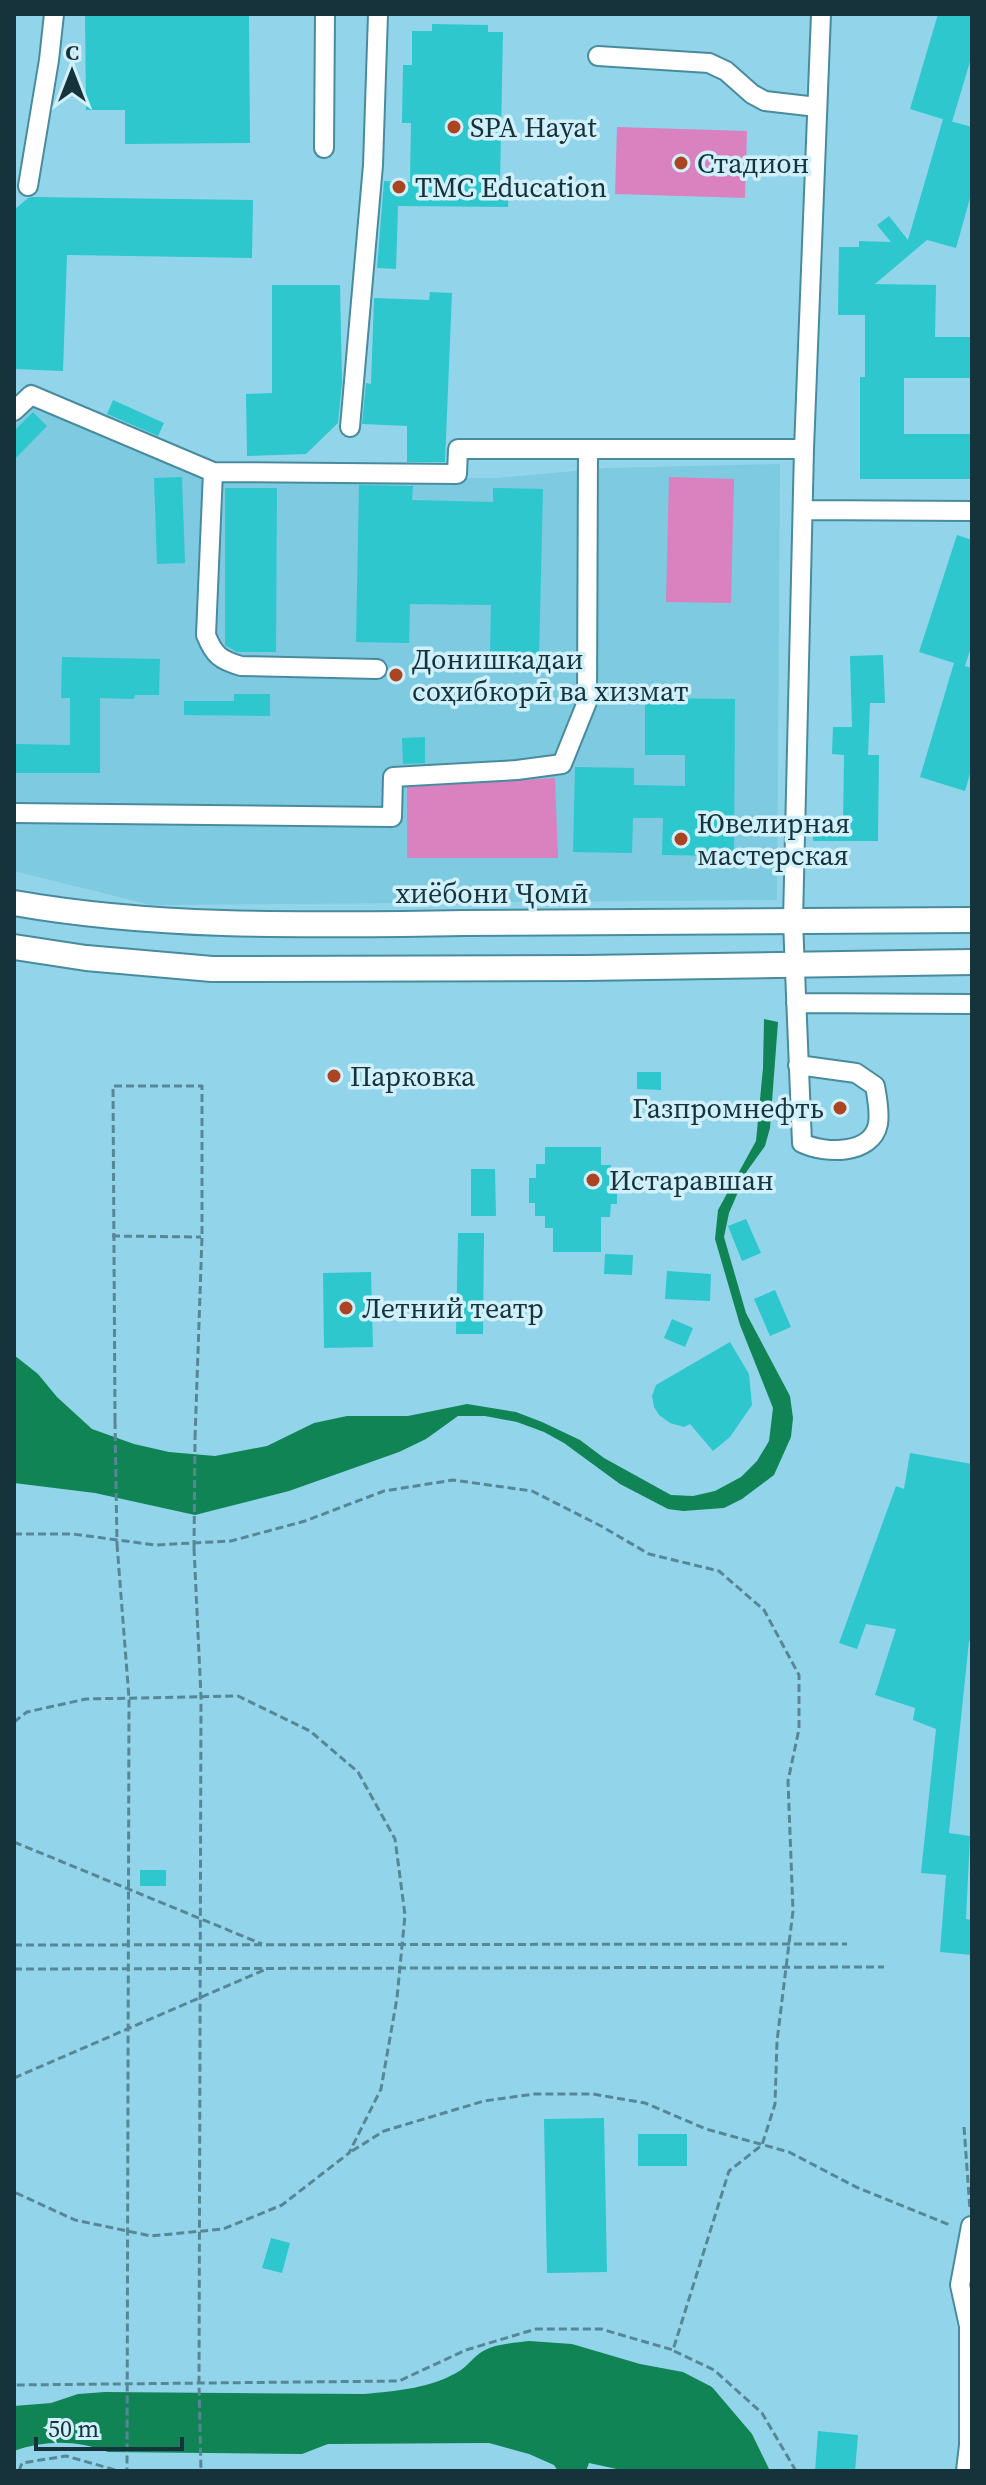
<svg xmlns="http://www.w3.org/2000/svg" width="986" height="2485" font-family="'Source Serif 4',serif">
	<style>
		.built { fill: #7dcae1 }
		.green { fill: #d982bf }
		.water { fill: #108454 }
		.building { fill: #2dc7cd }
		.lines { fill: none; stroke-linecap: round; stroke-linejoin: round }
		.minor-casing { stroke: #498b9e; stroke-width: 22 }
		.major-casing { stroke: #498b9e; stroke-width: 28 }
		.path { stroke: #578796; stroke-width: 3; stroke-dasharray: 8 4; stroke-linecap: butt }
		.minor { stroke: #fff; stroke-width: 18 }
		.major { stroke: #fff; stroke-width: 24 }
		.path-bridge { stroke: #578796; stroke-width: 3; stroke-dasharray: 8 4; stroke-linecap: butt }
		.poi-dot { fill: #ab4420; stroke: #d0f0fb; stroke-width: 3 }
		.labels { text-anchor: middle; stroke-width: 7; stroke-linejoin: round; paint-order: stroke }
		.poi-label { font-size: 28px; fill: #16323a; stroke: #d0f0fb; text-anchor: start }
		.street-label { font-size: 28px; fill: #16323a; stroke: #d0f0fb }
	</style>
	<rect width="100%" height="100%" fill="#92d5ea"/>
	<path class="built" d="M29 406 212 478H497L608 468 780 464 777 900 151 905 14 871V422Z"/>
	<path class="green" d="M617 127 747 131 745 198 615 194Z
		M669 477 734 479 731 603 666 602Z
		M555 778 558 858H407V787Z"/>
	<path class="water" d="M764 1019 778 1022 770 1128 765 1146 747 1171 729 1213 724 1237 746 1313 790 1396 793 1418 791 1437 774 1475 742 1499 724 1508 683 1511 668 1509 620 1484 564 1443 544 1432 517 1422 485 1416H458L426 1439 399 1452 289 1491 195 1515 95 1493 14 1483V1355L38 1374 57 1397 92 1429 134 1444 169 1452 215 1456 267 1446 314 1423 347 1416H408L467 1404 516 1412 542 1422 580 1440 604 1458 671 1495 693 1496 715 1491 741 1477 757 1461 769 1441 773 1408 740 1325 715 1239 718 1210 756 1141 763 1068Z
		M529 2341 572 2344 640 2364 683 2372 712 2387 752 2434 770 2471H626L589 2463 586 2471H558L554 2465 529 2454 489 2443 328 2444 302 2454 108 2452C76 2440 46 2440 14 2451V2406L51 2403 78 2394 105 2392 364 2394C397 2391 433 2388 461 2370 468 2365 473 2358 480 2353 493 2344 513 2343 529 2341Z"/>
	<path class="building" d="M85 14H249L250 143 125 144V110H86Z
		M938 14H972V55L952 122 910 109Z
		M432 24 488 25V32H503L500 183H509L508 207 398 206 396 269 377 268 384 181 410 182 411 123H402L403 65H412V31H432Z
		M943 119 972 127V191L956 248 927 240 875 284 936 285 935 337H972V378H904V434H972V479H860V377H865V315H838L839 247H859V241L891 242 877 225 889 216 908 240Z
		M32 197 253 200 252 258 67 255 63 371 14 369V210L28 198Z
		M272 285H340L342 382 338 423 306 454 247 456 246 394 272 393Z
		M430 292 452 293 445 462H407V426L362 424 366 383 371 384 374 298 429 300Z
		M113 400 164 423 158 436 107 414Z
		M33 412 47 426 14 460V431Z
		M182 477 185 563 157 564 154 478Z
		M359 485 413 486 412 500 493 502V488L543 489 539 658 490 657 491 605 410 604 409 643 356 642Z
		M225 488H277L276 652H237L225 645Z
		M957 535 972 540V644L965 666 972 668V767L965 791 920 777 954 663 919 652Z
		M883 655 885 703H870L868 755H879L878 841H813V825H843L844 755 832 754 833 727H852L850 656Z
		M62 657 160 659 159 695H135L134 699 100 698V773H14V744L70 745V698H61Z
		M234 694H270V716L184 715V701H234Z
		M645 698 735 699 734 856 662 855 663 818H633L632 853 573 852 575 767 634 768V785L685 786V755H645Z
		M425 737V763L403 764 402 738Z
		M637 1072H661V1090L637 1089Z
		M545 1147H601V1165H611V1178L617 1179V1204H611L610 1217H601V1252H553V1228H545V1216H535V1203H529V1178H536V1164H545Z
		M471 1169H495L496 1216H471Z
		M746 1219 761 1253 742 1261 728 1226Z
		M458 1233H484L483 1334H456Z
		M605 1254 633 1255 632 1275 604 1274Z
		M667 1271 711 1274 710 1301 665 1299Z
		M371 1272 373 1347 324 1348 323 1273Z
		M775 1290 791 1327 770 1336 754 1299Z
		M672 1319 693 1328 685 1347 664 1338Z
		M730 1342 749 1374 752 1405 730 1437 713 1451 690 1424 684 1427 670 1423 659 1415 654 1407 652 1396 656 1385Z
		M910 1453 972 1464V1642L969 1641 949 1833 970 1836 966 1919 972 1920V1955L940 1952 946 1875 921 1873 936 1729 913 1720 915 1708 875 1695 896 1629 866 1624 857 1649 839 1643 896 1486 904 1489Z
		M140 1870H166V1886H140Z
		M604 2118 607 2272 547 2273 544 2119Z
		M638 2134H687V2166H638Z
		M271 2238 290 2243 282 2273 262 2268Z
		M818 2431 858 2435 855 2471H815Z"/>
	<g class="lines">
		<defs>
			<path id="minor" d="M598 56 709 63 726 71 752 94 765 101 817 107
				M324 148 325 14
				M28 186 49 60 54 14
				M14 411 31 395 213 472 457 474 458 449H804
				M350 427 373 165 378 14
				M213 472 206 635C214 655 220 660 241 666L377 669
				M803 510 972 511
				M14 813 392 817 393 777 517 770 562 764 587 702 588 449
				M796 1003 972 1004
				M798 1065 856 1073 875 1086C877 1098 880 1111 878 1124 872 1155 825 1154 802 1143L793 921 804 449 821 14
				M966 2471 969 2445V2326L960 2285 971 2226"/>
			<path id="major" d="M14 903C162 929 312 925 462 923 632 922 802 921 972 920
				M14 947 86 958 212 969 585 968 972 962"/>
		</defs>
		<use href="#minor" class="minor-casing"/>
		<use href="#major" class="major-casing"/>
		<path class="path" d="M112 1236 201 1237
			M115 1421 113 1086H202V1237L195 1438
			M14 1534H73L155 1545 231 1541 305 1521 384 1491 453 1480 532 1491 601 1526 649 1554 719 1571 764 1610 799 1675V1729L788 1781 793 1911 777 2041 775 2104 762 2145 729 2171 673 2350 601 2329H536L466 2350 399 2381 14 2385
			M117 1544 129 1698 127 2471
			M194 1548 201 1697 199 2383 201 2471
			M14 1722 27 1712 86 1699 238 1696 310 1731 358 1772 395 1839 405 1915 397 1998 381 2089 349 2153 282 2205 223 2229 151 2236 75 2220 14 2192
			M14 1842 262 1944
			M14 1945 847 1944
			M14 1969 884 1967
			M14 2078 264 1970
			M964 2127 970 2210
			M352 2151 384 2131 484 2101 534 2094H593L645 2103 706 2129 789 2152 856 2187 952 2226
			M674 2351 714 2370 762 2413 796 2471
			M19 2471 22 2463 66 2456 119 2471"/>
		<use href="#minor" class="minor"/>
		<use href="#major" class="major"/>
		<path class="path-bridge" d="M115 1421 117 1544
			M194 1548 195 1438"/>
	</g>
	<g class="poi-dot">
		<circle cx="454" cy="127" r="8"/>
		<circle cx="681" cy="163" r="8"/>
		<circle cx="399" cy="187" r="8"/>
		<circle cx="396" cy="675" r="8"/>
		<circle cx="681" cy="839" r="8"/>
		<circle cx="334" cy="1076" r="8"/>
		<circle cx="840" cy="1108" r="8"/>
		<circle cx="593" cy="1180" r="8"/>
		<circle cx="346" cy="1308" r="8"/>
	</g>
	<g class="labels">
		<g class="poi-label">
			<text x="470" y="137">SPA Hayat</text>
			<text x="697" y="173">Стадион</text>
			<text x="415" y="197">TMC Education</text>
			<text x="412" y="669">Донишкадаи<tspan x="412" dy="32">соҳибкорӣ ва хизмат</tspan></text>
			<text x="697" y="833">Ювелирная<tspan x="697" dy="32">мастерская</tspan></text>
			<text x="350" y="1086">Парковка</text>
			<text x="824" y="1118" text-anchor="end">Газпромнефть</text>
			<text x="609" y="1190">Истаравшан</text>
			<text x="362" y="1318">Летний театр</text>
		</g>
		<g class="street-label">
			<text x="492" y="903">хиёбони Ҷомӣ</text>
		</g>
	</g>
	<rect width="986" height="2485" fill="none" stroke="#16323a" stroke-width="32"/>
	<g transform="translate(72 72)" stroke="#d0f0fb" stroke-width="6" paint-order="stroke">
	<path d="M0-6L14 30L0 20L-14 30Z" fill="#16323a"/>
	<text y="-12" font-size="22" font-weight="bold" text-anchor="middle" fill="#16323a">С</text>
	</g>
	<path d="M36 2437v12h146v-12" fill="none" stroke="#16323a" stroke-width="4"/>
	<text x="48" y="2437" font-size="24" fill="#16323a" stroke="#d0f0fb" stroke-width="6" paint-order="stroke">50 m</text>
</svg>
